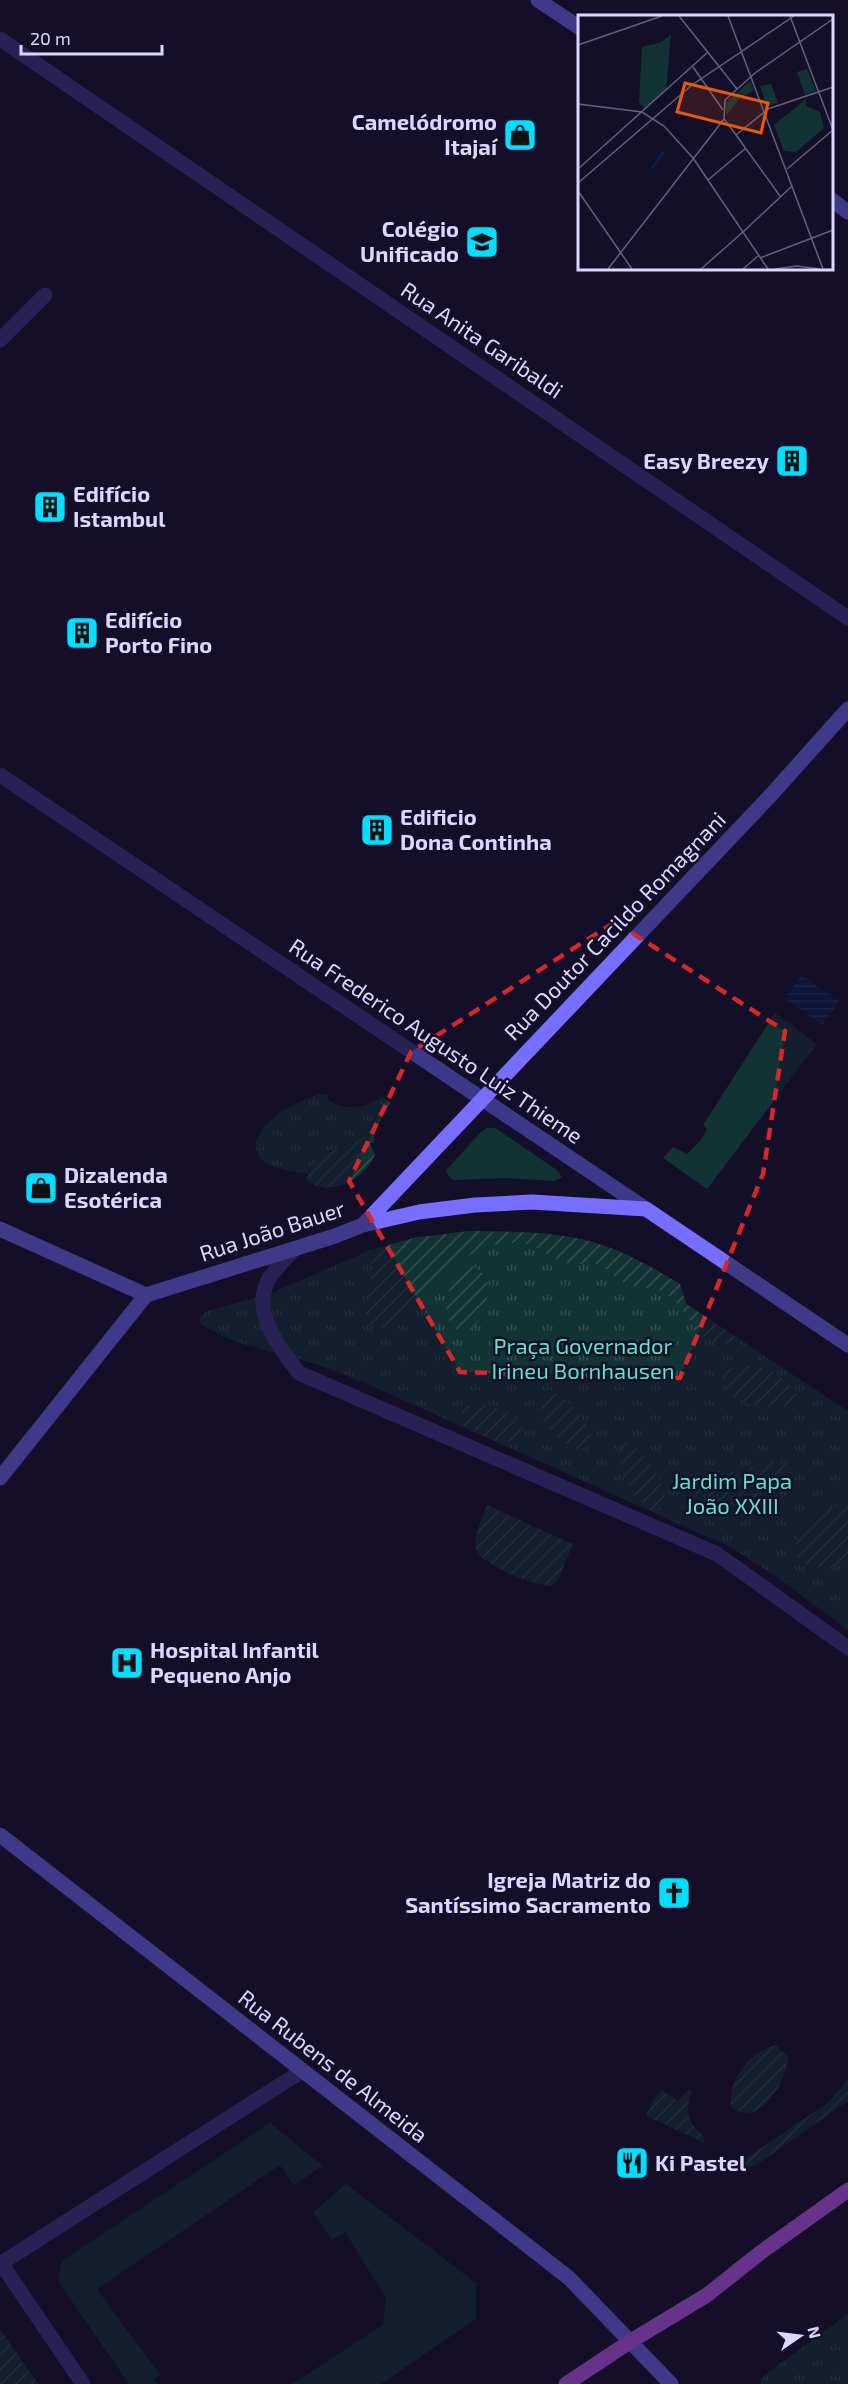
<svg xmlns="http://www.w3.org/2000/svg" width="848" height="2384" font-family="'Exo 2',sans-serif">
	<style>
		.grass { fill: #123333 }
		.park { fill: url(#park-tufts) }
		.garden { fill: url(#garden-furrows) }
		.water { fill: url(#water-rules) }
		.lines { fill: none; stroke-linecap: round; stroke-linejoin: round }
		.street { stroke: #3e388a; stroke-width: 15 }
		.secondary { stroke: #776eff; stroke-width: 15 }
		.primary { stroke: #c95eff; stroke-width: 15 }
		.marked { fill: none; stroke: #d62828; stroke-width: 4.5; stroke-dasharray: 12 8; stroke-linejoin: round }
		.labels { text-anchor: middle; stroke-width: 5; stroke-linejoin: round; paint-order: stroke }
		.poi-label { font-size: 22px; font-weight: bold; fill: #ddd7ff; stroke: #140f29; text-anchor: start }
		.street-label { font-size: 22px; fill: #ddd7ff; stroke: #140f29 }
		.park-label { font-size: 22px; fill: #5de5c8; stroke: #140f29 }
		.inset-river { fill: none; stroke: #081d49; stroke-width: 3 }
		.inset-road { fill: none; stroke: #645f7f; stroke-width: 1.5 }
		.view { fill: #e8590c; fill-opacity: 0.15; stroke: #e8590c; stroke-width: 3 }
		.inset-edge { fill: none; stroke: #ddd7ff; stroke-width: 3 }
	</style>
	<defs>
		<pattern id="park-tufts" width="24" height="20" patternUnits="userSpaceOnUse" patternTransform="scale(1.5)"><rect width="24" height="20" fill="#123333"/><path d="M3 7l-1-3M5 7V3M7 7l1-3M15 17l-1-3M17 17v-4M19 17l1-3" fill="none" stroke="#345052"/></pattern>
		<pattern id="garden-furrows" width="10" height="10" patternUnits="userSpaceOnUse" patternTransform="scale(1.5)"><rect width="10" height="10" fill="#123333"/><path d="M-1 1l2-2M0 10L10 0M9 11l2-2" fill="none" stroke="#345052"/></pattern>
		<pattern id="water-rules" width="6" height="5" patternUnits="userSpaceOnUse" patternTransform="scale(1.5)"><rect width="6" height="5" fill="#081d49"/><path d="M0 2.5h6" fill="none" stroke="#2c3d64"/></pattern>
	</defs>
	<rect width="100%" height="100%" fill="#140f29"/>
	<path class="grass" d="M775 1013 817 1044 707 1189 663 1158 673 1147 687 1154 700 1141 707 1129 703 1125Z
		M487 1128H495L557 1170 562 1177 554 1181 506 1178 454 1180 450 1178 446 1171 449 1167 481 1132Z
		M270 2123 323 2166 294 2185 280 2165 97 2289 160 2375 154 2379 157 2384H129L58 2281 62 2261Z
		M346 2184 476 2283V2319L381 2384H292L383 2325 386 2298 345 2232 332 2240 313 2212Z"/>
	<path class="park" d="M320 1094H328V1099C344 1113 367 1107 383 1097L390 1103 374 1132V1142C368 1145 362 1141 355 1142 335 1145 318 1156 308 1173 279 1172 235 1160 267 1124 281 1109 301 1100 320 1094Z
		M469 1231C507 1232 547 1231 584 1240 619 1248 650 1266 680 1284L686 1304 848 1411V1630L776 1576 730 1547 370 1385C352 1378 335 1370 318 1365 280 1352 233 1347 200 1323L199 1318 207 1311 272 1293 368 1251 414 1238Z
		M848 2314V2384H760L761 2379 767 2373Z"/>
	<path class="garden" d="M358 1141 370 1144 375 1154C367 1179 328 1199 307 1180 310 1156 338 1146 358 1141Z
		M469 1231C507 1232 547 1231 584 1240 619 1248 650 1266 680 1284L686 1304 741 1340C700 1356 692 1313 667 1294 655 1286 640 1290 627 1284 616 1280 608 1269 597 1264 587 1261 579 1266 570 1264 557 1262 542 1249 529 1245 520 1242 510 1243 501 1244 441 1251 429 1323 376 1329L368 1323 365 1307 373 1268 368 1251 414 1238Z
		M471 1266C509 1275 474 1355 452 1325 439 1307 450 1274 471 1266Z
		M746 1366C769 1367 789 1376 798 1399L795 1404C786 1405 776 1408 767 1407 746 1406 715 1394 724 1370Z
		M547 1392C568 1395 584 1418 592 1436L588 1447 578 1450C557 1441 537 1421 540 1397Z
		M481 1404C497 1407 513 1412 523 1425L522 1437 501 1444 465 1428 462 1422V1410L467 1406Z
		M627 1443C644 1451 685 1503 652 1511 634 1501 616 1470 619 1448Z
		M765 1461H776L784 1465C794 1525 701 1534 693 1484 708 1462 722 1474 742 1471 750 1469 758 1465 765 1461Z
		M848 1502V1564C828 1569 809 1572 795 1554L797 1534 819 1513Z
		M487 1505 573 1544 558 1580 551 1586C534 1586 477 1564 475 1546 474 1534 483 1517 487 1505Z
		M776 2045 788 2057C787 2082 760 2128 732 2108 725 2082 751 2050 776 2045Z
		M848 2078V2101L755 2166 730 2169 826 2104 841 2088Z
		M688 2089 692 2091C685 2108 686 2122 702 2134L705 2143 646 2116 652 2101 662 2090 678 2101Z
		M0 2329 38 2384H0Z"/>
	<path class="water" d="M801 975 839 1001 823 1025 785 999Z"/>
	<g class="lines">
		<path class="street" d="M0 39 848 618
			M0 340 45 295
			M0 775 646 1209
			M294 1249C287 1258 277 1267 270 1277 249 1311 280 1348 299 1373L717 1554 848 1648
			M1 2263 83 2384
			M0 2264 302 2071"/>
		<path class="secondary" d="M538 0 580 28
			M832 200 848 212
			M363 1225 770 796 848 709
			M0 1229 146 1295
			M0 1478 146 1295 335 1236 363 1225 419 1212 475 1205 532 1202 646 1209 848 1345
			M0 1835 569 2278 671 2384"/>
		<path class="primary" d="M566 2384 631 2341 707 2295 760 2253 848 2190"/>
	</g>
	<path d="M0 0H848V2384H0ZM615 922 785 1031 763 1174 680 1378 460 1372 349 1181 411 1052Z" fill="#140f29" fill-opacity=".55" fill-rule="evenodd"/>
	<path class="marked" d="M615 922 785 1031 763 1174 680 1378 460 1372 349 1181 411 1052Z"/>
	<defs>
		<symbol id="shop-square" viewBox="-11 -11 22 22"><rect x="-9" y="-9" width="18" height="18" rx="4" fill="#03ddff" stroke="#140f29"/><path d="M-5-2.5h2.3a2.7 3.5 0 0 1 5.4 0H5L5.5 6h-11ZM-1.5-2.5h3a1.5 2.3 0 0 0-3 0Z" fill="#111"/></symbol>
		<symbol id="school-square" viewBox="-11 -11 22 22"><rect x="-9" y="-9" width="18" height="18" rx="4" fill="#03ddff" stroke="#140f29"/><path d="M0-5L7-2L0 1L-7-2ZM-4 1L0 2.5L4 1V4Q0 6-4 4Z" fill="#111"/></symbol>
		<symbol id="building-square" viewBox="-11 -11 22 22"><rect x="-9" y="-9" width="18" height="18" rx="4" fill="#03ddff" stroke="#140f29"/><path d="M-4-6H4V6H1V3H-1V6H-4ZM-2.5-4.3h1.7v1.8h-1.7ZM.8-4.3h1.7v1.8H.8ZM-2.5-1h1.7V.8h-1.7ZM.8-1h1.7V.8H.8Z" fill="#111"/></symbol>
		<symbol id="hospital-square" viewBox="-11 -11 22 22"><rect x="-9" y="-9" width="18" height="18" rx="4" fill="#03ddff" stroke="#140f29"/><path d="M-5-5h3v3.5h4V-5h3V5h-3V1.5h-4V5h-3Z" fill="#111"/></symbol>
		<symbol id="church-square" viewBox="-11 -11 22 22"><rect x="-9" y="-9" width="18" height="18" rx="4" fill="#03ddff" stroke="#140f29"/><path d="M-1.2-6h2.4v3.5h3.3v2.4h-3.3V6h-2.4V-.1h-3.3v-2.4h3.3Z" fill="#111"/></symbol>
		<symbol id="restaurant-square" viewBox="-11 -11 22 22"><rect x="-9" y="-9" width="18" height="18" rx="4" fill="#03ddff" stroke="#140f29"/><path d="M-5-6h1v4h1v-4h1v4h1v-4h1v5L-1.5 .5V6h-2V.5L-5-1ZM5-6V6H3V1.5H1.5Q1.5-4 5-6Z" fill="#111"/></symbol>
	</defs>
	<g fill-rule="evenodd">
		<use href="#shop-square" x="501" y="116" width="38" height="38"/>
		<use href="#school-square" x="463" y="223" width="38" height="38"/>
		<use href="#building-square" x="773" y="442" width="38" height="38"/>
		<use href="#building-square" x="31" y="488" width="38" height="38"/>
		<use href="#building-square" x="63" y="614" width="38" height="38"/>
		<use href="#building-square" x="358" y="811" width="38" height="38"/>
		<use href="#shop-square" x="22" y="1169" width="38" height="38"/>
		<use href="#hospital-square" x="108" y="1644" width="38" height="38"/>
		<use href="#church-square" x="655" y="1874" width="38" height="38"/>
		<use href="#restaurant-square" x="613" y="2144" width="38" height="38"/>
	</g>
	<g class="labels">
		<g class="poi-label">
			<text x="497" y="130" text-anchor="end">Camelódromo<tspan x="497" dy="25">Itajaí</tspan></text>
			<text x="459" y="237" text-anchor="end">Colégio<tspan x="459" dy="25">Unificado</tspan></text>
			<text x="769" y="469" text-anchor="end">Easy Breezy</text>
			<text x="73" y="502">Edifício<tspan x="73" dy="25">Istambul</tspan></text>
			<text x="105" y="628">Edifício<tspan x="105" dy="25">Porto Fino</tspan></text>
			<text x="400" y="825">Edificio<tspan x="400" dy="25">Dona Continha</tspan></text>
			<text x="64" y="1183">Dizalenda<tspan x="64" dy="25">Esotérica</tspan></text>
			<text x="150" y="1658">Hospital Infantil<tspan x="150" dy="25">Pequeno Anjo</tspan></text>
			<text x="651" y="1888" text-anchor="end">Igreja Matriz do<tspan x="651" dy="25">Santíssimo Sacramento</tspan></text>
			<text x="655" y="2171">Ki Pastel</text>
		</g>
		<g class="street-label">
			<text transform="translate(482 340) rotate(34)" y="8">Rua Anita Garibaldi</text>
			<text transform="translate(615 926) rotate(-46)" y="8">Rua Doutor Cacildo Romagnani</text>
			<text transform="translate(436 1041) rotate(34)" y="8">Rua Frederico Augusto Luiz Thieme</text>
			<text transform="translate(272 1231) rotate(-18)" y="8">Rua João Bauer</text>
			<text transform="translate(333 2066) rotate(38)" y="8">Rua Rubens de Almeida</text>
		</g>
		<g class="park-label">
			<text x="583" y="1354">Praça Governador<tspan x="583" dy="25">Irineu Bornhausen</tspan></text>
			<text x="732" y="1489">Jardim Papa<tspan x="732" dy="25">João XXIII</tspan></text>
		</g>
	</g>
	<g transform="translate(578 15)">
		<rect width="255" height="255" fill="#140f29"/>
		<path d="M93 19 88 76 67 94 61 87 64 32 84 27ZM229 54 238 76 227 80 219 57ZM228 84V91L242 97 246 113 218 137 206 136 196 110Z" fill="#123333"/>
		<path d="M172 66 176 75 161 84 148 101V87ZM193 69 200 88 189 91 182 71Z" fill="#123333"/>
		<path class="inset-river" d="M74 154 86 136"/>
		<path class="inset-road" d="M101 1 159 74M150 1 245 254M212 1 255 115M0 30 84 1M115 52 145 95M0 89 64 97 86 111 115 143 190 254M158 120 202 181M158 120 146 104 147 85 177 58 255 4M158 120 190 94 255 72M0 154 130 37M209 154 255 115M130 165 168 133M0 168 114 70 216 1M0 176 54 254M165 217 214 171M182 243 255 215M30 254 146 104M123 254 165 217M165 254 180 241M197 254 219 251 242 254"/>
		<path class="view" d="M107 68 190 88 183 118 99 97Z"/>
		<rect width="255" height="255" class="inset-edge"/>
	</g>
	<g transform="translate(800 2336) rotate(76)" stroke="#140f29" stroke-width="4.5" paint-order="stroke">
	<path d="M0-4.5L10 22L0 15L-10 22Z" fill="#ddd7ff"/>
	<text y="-9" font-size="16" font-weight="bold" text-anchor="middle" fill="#ddd7ff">N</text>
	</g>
	<path d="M21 45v9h141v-9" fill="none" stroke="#ddd7ff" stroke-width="3"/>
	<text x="30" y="45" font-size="18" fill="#ddd7ff" stroke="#140f29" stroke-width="4.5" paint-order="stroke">20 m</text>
</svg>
